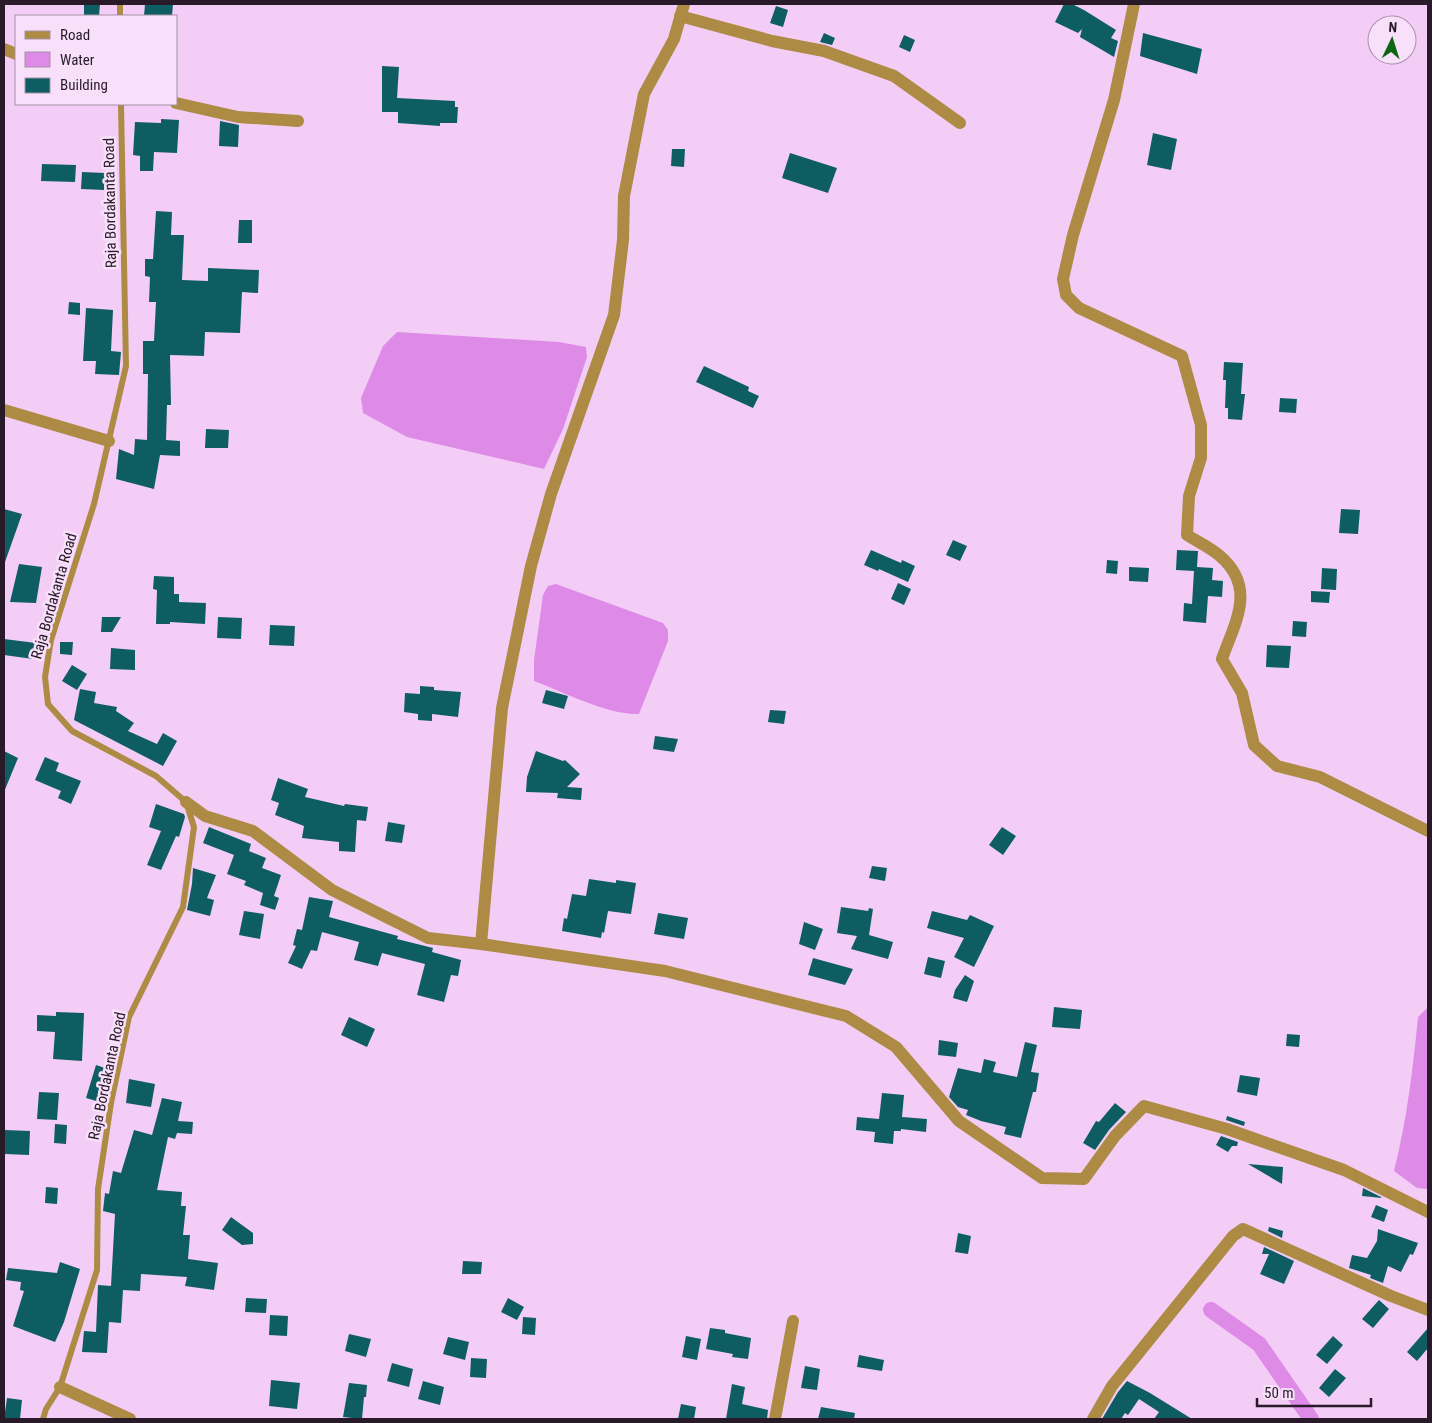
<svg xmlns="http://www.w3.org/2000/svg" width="1432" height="1423" font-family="'Roboto Condensed',sans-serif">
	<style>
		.water { fill: #de8be8 }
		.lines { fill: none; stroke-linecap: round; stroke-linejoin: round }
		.canal { stroke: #de8be8; stroke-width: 16 }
		.building { fill: #0d5d63 }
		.lane { stroke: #ad8b45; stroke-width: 6 }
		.street { stroke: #ad8b45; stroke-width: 12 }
		.labels { text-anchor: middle; stroke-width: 5; stroke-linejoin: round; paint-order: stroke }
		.street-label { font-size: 15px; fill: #281a29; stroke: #f8e0fa }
	</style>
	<rect width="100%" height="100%" fill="#f4cdf7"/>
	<path class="water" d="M397 332 559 342 586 347 587 357 563 429 544 469 407 437 363 413 361 398 383 346Z
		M556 584 663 623 668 630V641L639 714C607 715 564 692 534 681V660L543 595 548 586Z
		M1428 1007V1189L1417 1188 1394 1171C1407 1120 1413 1068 1418 1017Z"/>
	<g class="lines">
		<path class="canal" d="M1211 1310 1259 1344 1311 1419"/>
	</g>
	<path class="building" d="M84 4H100L99 16H84Z
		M145 4H173L172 16H144Z
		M1064 4H1072L1084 10 1116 30 1111 38 1118 41 1114 57 1080 37 1082 29 1078 33 1055 22Z
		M776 6 788 10 783 27 770 23Z
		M824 33 835 38 832 45 820 42Z
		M1143 33 1202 49 1197 74 1140 56Z
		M904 35 915 40 910 52 899 47Z
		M382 66 399 67 397 98 455 101V107H458L457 123H440V126L398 123V112H382Z
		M161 119 179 120 177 153 154 152 153 171H140V156L133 155 135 122 161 123Z
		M220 121 239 125 238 147 219 146Z
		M1153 133 1177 139 1171 170 1147 165Z
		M672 149H685L684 167 671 166Z
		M790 153 837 168 828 193 782 178Z
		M42 164 76 165 75 182 41 181Z
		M82 172 105 173 104 190 81 189Z
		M156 211 172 212 171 235H184L182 280 208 281V268L259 270 258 293 242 292 240 333 205 332 204 356 170 355 171 405H167L166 440 180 441V456L160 455 154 489 116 479 119 449 134 455 135 439 147 440 148 374H143V341H154L156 302H149L150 277 145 276V259H153Z
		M239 220H252V243H238Z
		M69 302 80 303V315L68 314Z
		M86 308 113 310 111 351 121 352 119 375 95 374 96 361H83Z
		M1224 362 1243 363 1241 394H1245L1242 420 1228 419V408H1225L1226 380H1223Z
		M704 366 749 387 748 391 759 396 753 408 696 382Z
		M1280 398 1297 399 1296 413 1279 412Z
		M206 429 229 430 228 448H205Z
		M4 509 22 514 5 562 4 561Z
		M1341 509 1360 510 1358 534 1339 533Z
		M953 540 967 546 960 561 946 555Z
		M871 550 901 563 902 560 915 566 908 582 879 569 878 571 864 565Z
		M1177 550 1198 551 1197 567 1213 568 1212 580 1223 581 1222 597 1208 596 1206 623 1183 621 1184 603 1192 604 1194 571 1176 570Z
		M1107 560 1118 561 1117 574 1106 573Z
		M19 564 42 567 36 603 10 602Z
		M1129 567 1149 568 1148 582 1129 581Z
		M1322 568 1337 569 1336 590 1321 589Z
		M154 576 174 577V594H179V602L206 603 205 624 170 622V624H156L157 590 153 589Z
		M898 583 911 589 904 605 891 599Z
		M1311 591 1330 592 1329 603 1311 602Z
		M102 617H121L112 632H101Z
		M218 617 242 618 241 639 217 638Z
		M1293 621 1307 622 1306 637 1292 636Z
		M270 625 295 626 294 646 269 645Z
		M4 639 36 643 33 659 4 655Z
		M60 642H73L72 655 60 654Z
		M1267 645 1291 646 1289 668 1266 667Z
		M111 648 135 650V670L110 669Z
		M72 665 87 674 77 690 62 681Z
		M420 686 434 687V690L461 692 458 717 432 714V721L418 720V714L404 712 405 693 420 694Z
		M80 689 96 692 94 703 117 707 116 711 134 723 128 731 157 744 163 733 177 741 163 766 74 720Z
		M546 690 568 696 564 709 542 703Z
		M770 710 786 711 784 724 768 722Z
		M655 736 678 739 674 752 653 749Z
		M4 751 18 758 4 792Z
		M536 751 563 761 565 760 580 774 567 787 582 788 581 800 557 798 558 793 526 792 527 777Z
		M45 757 59 763 56 771 81 781 71 804 58 798 61 791 35 780Z
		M278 778 308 789 305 797 344 806 345 804 368 807 366 821 357 820 355 852 339 851V842L302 838 304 826 275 815 279 803 271 800Z
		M156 804 184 814 185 817 179 837 176 836 161 870 147 865 161 831 149 827Z
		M388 822 405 825 402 843 385 841Z
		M209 827 251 844 249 851 266 858 262 868 281 875 274 896 279 898 275 910 260 905 263 893 244 885 246 881 227 874 234 855 203 843Z
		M1002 827 1016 836 1003 855 989 845Z
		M872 866 887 868 885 881 869 878Z
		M193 868 216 875 207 898 214 900 210 916 187 910 192 884Z
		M589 879 616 883V880L636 883 631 914 608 911 604 933 602 932 601 938 562 931 564 918 567 919 572 894 586 896Z
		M309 897 333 901 329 917 398 936 397 939 433 948 432 952 461 960 458 976 451 975 444 1002 417 995 425 964 382 953 378 966 354 960 359 942 322 932 317 951 311 950 302 969 288 963 296 946 293 945 297 929 302 930Z
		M841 907 868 911 869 908 873 909 869 935 893 942 888 959 851 949 857 936 837 933Z
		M244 911 264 914 260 939 239 935Z
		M932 911 967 920 970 915 994 926 974 967 954 957 964 938 927 928Z
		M658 913 688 918 684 939 654 934Z
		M804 922 823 929 815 950 799 944Z
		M928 957 945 961 941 978 924 974Z
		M813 958 853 969 845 985 808 975Z
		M965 975 974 981 967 1002 953 998 955 990Z
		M1054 1007 1082 1010 1080 1029 1052 1027Z
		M56 1012 84 1013 82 1061 53 1059 55 1032 37 1031V1015L56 1016Z
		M349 1017 375 1029 367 1047 341 1035Z
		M1287 1034 1300 1035 1299 1047 1286 1046Z
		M939 1040 958 1043 956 1057 938 1055Z
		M1025 1042 1037 1045 1031 1072 1039 1073 1036 1092H1033L1021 1138 1004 1134 1006 1127 981 1121 966 1115 968 1110 958 1107 949 1097 958 1068 981 1073 984 1059 996 1062 993 1072 1017 1077Z
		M96 1065 111 1070 100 1102 86 1098Z
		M1240 1075 1260 1078 1257 1096 1237 1092Z
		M129 1079 155 1084 151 1107 126 1103Z
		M39 1092 59 1093 57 1120 37 1119Z
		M882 1093 904 1095 902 1117 927 1119 926 1132 901 1129V1131H894L893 1144 874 1142 875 1132 856 1130 857 1117 879 1119Z
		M162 1098 182 1102 178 1121 193 1122 192 1134 177 1133 175 1139 168 1137 157 1190 182 1192 181 1206H186L183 1235H190L188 1259 218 1263 214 1290 185 1286 187 1277 141 1274 140 1291 123 1290 121 1323 109 1322 107 1353 82 1352 84 1331 96 1332 98 1285 111 1286 115 1214 103 1211 105 1193 109 1194 113 1171 121 1173 134 1130 152 1135Z
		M1115 1103 1126 1112 1109 1130 1095 1150 1083 1143 1096 1121 1099 1122Z
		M1227 1116 1245 1122 1244 1126 1226 1120Z
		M55 1124 67 1125 66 1144 54 1143Z
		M5 1130 30 1131 29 1155 5 1154Z
		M1221 1136 1238 1142 1237 1146H1232L1228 1152 1216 1145Z
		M1248 1164 1283 1167 1282 1184Z
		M46 1187 58 1188 57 1204 45 1203Z
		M1363 1188 1383 1198 1362 1196Z
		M1376 1205 1388 1210 1384 1222 1371 1217Z
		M231 1217 253 1233V1244L242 1245 222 1230Z
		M1269 1227 1283 1231 1282 1238 1268 1231Z
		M1378 1229 1418 1243 1413 1255 1410 1254 1401 1272 1388 1266 1383 1283 1370 1278 1371 1275 1349 1268 1352 1255 1367 1258 1377 1241Z
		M958 1233 971 1236 968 1254 955 1252Z
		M1264 1247 1294 1261 1284 1284 1260 1274 1269 1254H1262Z
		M463 1261 482 1262 481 1274H462Z
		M60 1262 80 1269 64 1322 55 1342 13 1326 24 1291 20 1290 21 1282 6 1280 8 1268 57 1273Z
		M246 1298 267 1299 266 1313 245 1312Z
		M508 1298 524 1307 517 1320 501 1312Z
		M1379 1300 1389 1309 1373 1328 1362 1319Z
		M270 1315 288 1316 287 1336 269 1335Z
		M523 1317 536 1318 535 1335 522 1334Z
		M710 1328 725 1330V1333L751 1338 748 1359 732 1357 733 1354 706 1349Z
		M1428 1328V1348L1417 1361 1407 1352Z
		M349 1334 371 1339 366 1357 345 1351Z
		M686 1336 701 1339 697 1360 682 1357Z
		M1333 1336 1343 1345 1327 1364 1316 1355Z
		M448 1337 469 1342 465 1360 443 1354Z
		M859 1355 884 1360 882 1371 857 1367Z
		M471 1358 487 1359 486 1378 470 1377Z
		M392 1363 413 1369 409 1387 387 1381Z
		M805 1366 820 1369 817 1390 801 1388Z
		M1335 1369 1346 1378 1329 1397 1319 1388Z
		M271 1380 300 1383 297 1409 269 1406Z
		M423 1381 444 1387 440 1405 418 1399Z
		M1127 1381 1150 1393 1192 1419H1154L1159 1412 1139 1399 1128 1415 1125 1413 1121 1419H1102L1118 1392Z
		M349 1383 367 1385 366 1397H364L362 1419 343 1417Z
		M732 1384 745 1387 742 1404 768 1410 767 1419H726Z
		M7 1398 22 1400 20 1419H4Z
		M681 1404 696 1407 694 1419H678Z
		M821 1407 855 1413 854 1419H818Z"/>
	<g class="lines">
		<path class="lane" d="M120 4V16
			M43 1419 46 1409 60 1387 97 1270 98 1189 111 1103 129 1017 183 907 194 827 186 802 156 776 72 731 48 704 45 677 51 640 94 504 126 366 121 104"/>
		<path class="street" d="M1134 4 1114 100 1073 235 1063 279 1066 295 1079 308 1182 356 1201 425V458L1189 496 1187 535C1198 542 1211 548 1220 556 1257 588 1235 622 1222 659L1242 693 1254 745 1277 766 1320 777 1428 831
			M680 16 772 41 824 51 894 76 960 123
			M4 49 16 54
			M176 103 238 117 298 121
			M4 410 109 441
			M186 802 205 816 253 831 332 890 428 938 481 944 502 708 531 566 551 494 614 315 623 240 624 196 644 94 674 39 684 4
			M481 944 665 971 846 1016 896 1047 959 1121 1042 1178 1084 1179 1115 1136 1144 1106 1227 1129 1344 1170 1428 1212
			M60 1387 130 1419
			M775 1419 793 1321
			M1093 1419 1112 1386 1233 1236 1243 1229 1391 1296 1428 1310"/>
	</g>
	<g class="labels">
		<g class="street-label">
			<text transform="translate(110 203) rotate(-91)" y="5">Raja Bordakanta Road</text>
			<text transform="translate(54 596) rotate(-74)" y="5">Raja Bordakanta Road</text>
			<text transform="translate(107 1076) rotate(-78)" y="5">Raja Bordakanta Road</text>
		</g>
	</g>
	<rect width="1432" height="1423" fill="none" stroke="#281a29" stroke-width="10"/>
	<rect x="15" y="15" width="162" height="90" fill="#f8e0fa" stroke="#a591a6"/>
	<rect x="25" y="31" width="25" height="8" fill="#ad8b45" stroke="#a591a6"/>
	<text x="60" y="40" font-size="15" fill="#281a29">Road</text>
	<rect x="25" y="52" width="25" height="15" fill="#de8be8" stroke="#a591a6"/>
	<text x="60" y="65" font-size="15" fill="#281a29">Water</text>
	<rect x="25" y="78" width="25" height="15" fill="#0d5d63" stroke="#a591a6"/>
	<text x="60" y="90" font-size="15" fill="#281a29">Building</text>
	<g transform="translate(1392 40) rotate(4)"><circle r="24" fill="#f8e0fa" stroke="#a591a6"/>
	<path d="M0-4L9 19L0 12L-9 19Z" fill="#0b6811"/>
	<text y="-8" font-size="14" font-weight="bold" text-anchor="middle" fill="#281a29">N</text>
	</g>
	<path d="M1257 1398v8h114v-8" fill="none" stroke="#281a29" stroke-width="2.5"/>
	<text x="1264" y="1398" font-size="15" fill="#281a29" stroke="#f8e0fa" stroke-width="4" paint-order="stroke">50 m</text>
</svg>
